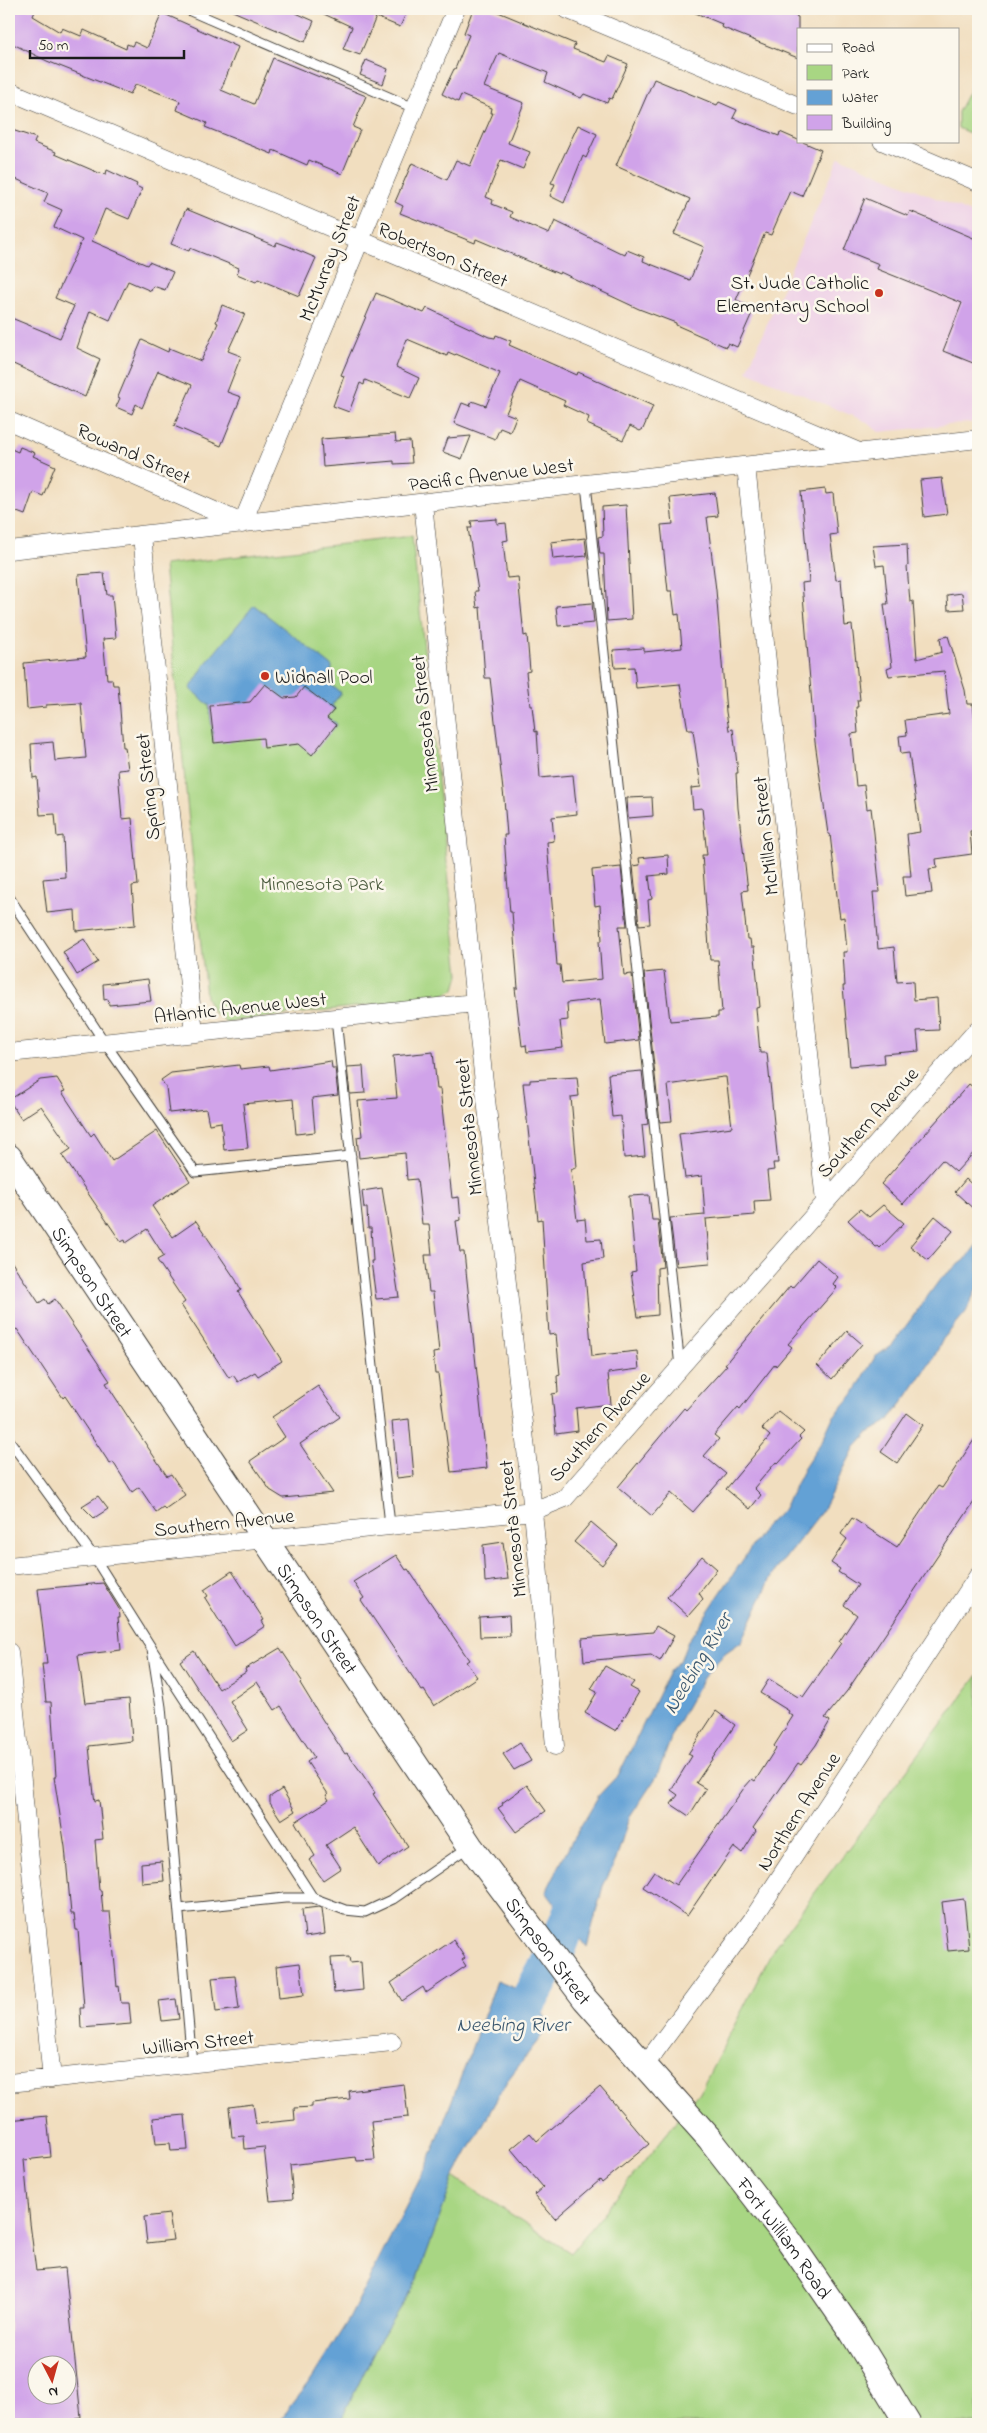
<svg xmlns="http://www.w3.org/2000/svg" width="987" height="2433" font-family="'Indie Flower',sans-serif">
	<style>
		.built { fill: #eed0e7 }
		.green { fill: #a8d683; stroke: #627950 }
		.water { fill: #64a1d5; stroke: #405e78 }
		.lines { fill: none; stroke-linecap: round; stroke-linejoin: round }
		.river { stroke: #64a1d5; stroke-width: 38 }
		.building { fill: #d0a3e9; fill-rule: evenodd }
		.service-casing { stroke: #3c3934; stroke-width: 11 }
		.minor-casing { stroke: #3c3934; stroke-width: 19 }
		.secondary-casing { stroke: #3c3934; stroke-width: 27 }
		.service { stroke: #fff; stroke-width: 9 }
		.minor { stroke: #fff; stroke-width: 18 }
		.secondary { stroke: #fff; stroke-width: 25 }
		.poi-dot { fill: #c8321e; stroke: #fbf7ec; stroke-width: 2 }
		.labels { text-anchor: middle; stroke-width: 5; stroke-linejoin: round; paint-order: stroke }
		.street-label { font-size: 20px; fill: #1c1c1c; stroke: #fbf7ec }
		.poi-label { font-size: 20px; fill: #1c1c1c; stroke: #fbf7ec; text-anchor: end }
		.park-label { font-size: 20px; fill: #4d5d40; stroke: #fbf7ec }
		.water-label { font-size: 21px; font-style: italic; fill: #3c586f; stroke: #fbf7ec }
	</style>
	<rect width="100%" height="100%" fill="#fbf7ec"/>
	<filter id="ink" filterUnits="userSpaceOnUse"><feTurbulence type="fractalNoise" baseFrequency=".02" numOctaves="2"/><feDisplacementMap in="SourceGraphic" scale="10" xChannelSelector="R" yChannelSelector="G"/><feConvolveMatrix kernelMatrix="1 2 1 2 8 2 1 2 1" color-interpolation-filters="sRGB"/></filter>
	<filter id="wash" filterUnits="userSpaceOnUse"><feTurbulence type="fractalNoise" baseFrequency=".0096" numOctaves="4" result="noise"/><feDisplacementMap in="SourceGraphic" scale="20" xChannelSelector="R" yChannelSelector="G"/><feGaussianBlur stdDeviation="1.12" result="paint"/><feColorMatrix in="noise" values="0 0 0 0 0 0 0 0 0 0 0 0 0 0 0 0 0 1.4 0 .05"/><feComposite in="paint" operator="in"/></filter>
	<g filter="url(#wash)">
		<rect width="100%" height="100%" fill="#f1debf"/>
		<path class="built" d="M839 157 978 216V422L879 432 867 422 747 371Z"/>
		<path class="green" d="M978 74V137L958 128V112Z
			M412 536 459 975 455 989 439 997 226 1022 213 1012 206 997 164 565Z
			M978 1675V2424H339L381 2338 417 2280 454 2177 571 2253 700 2092 775 1946Z"/>
		<path class="water" d="M254 605 332 666 331 685 341 693 332 705 335 709 327 717 337 724 312 753 299 743 264 737 214 741 209 705 190 689 206 663Z
			M978 1243V1285L966 1312 943 1339 934 1357 907 1397 887 1422 868 1433 855 1447 822 1511 773 1574 741 1642 725 1653 703 1678 674 1730 657 1776 628 1820 616 1860 603 1886 587 1947 546 1892 573 1839 599 1795 619 1774 670 1670 680 1661 688 1641 765 1527 783 1510 804 1468 822 1441 833 1417 853 1395 875 1357 892 1345 941 1278 965 1260Z
			M497 1981 532 1995 550 2025 507 2081 454 2177 417 2280 381 2338 339 2424H277L309 2383 349 2319 429 2161Z"/>
		<g class="lines">
			<path class="river" d="M507 2041 558 1947 586 1874"/>
		</g>
		<g id="blocks">
			<path class="building" d="M9 9H36L33 16 60 32 62 28 81 36 84 30 126 49 127 44 132 46 134 42 147 48 162 13 238 47 221 90 254 104 273 58 366 96 353 127 360 130 342 174 309 160 307 165 273 150 272 154 205 127 207 123 177 110 180 101 136 84 130 94 47 61 9 42Z
				M228 9H287L314 21 305 42Z
				M313 9H408L400 27 376 17 360 55 343 49 352 27Z
				M473 9H491L575 44 573 49 606 62 609 56 628 64 612 99 609 98 607 103 584 94 581 98 545 82 548 73 499 53 492 68 484 87 524 103 508 143 530 152 523 169 501 160 486 197 493 200 492 204 512 212 510 217 549 234 555 221 625 255 627 250 644 257 643 261 690 280 704 247 674 234 690 199 616 166 654 79 717 105 719 102 737 110 733 118 779 136 780 132 821 150 802 196 790 191 771 235 765 233 736 300 748 305 745 310 752 313 737 347 728 343 726 347 676 325V323L639 309 560 272 559 274 476 239 475 243 400 213 403 206 395 202 412 163 447 180 456 160 470 166 493 113H491L492 108 461 95 458 102 442 94 454 69H455L469 35 464 33Z
				M686 9H780L798 17V58L721 27 722 24Z
				M366 60 388 69 383 84 360 75Z
				M578 125 597 134 586 158 583 156 564 203 550 196 555 184 551 183Z
				M9 129 36 138 34 143 56 152 55 154 99 173 106 174 107 170 137 184 136 186 142 189 129 219 105 209 92 241 147 265 149 262 173 272 165 290 153 286 151 291 128 281 110 320 90 311 77 348 100 359 85 397 9 362V317L60 338 74 306 55 298 82 240 54 227 62 210 44 202 48 193 9 176Z
				M865 198 908 216 910 211 978 240V365L943 351 962 303 877 269 879 264 844 250Z
				M186 209 275 246 277 242 288 246 316 258 299 296 258 279 256 282 237 274 239 268 190 248 189 251 171 244Z
				M376 293 424 313 427 308 489 337 495 338 496 335 511 341 509 345 577 375 578 372 653 406 643 429 640 431 630 426 623 440 587 424 589 417 563 405 565 401 520 381 506 413 516 417 510 432 500 428 495 439 454 423 462 403 470 406 472 401 486 406 500 373 456 354 455 355 448 352 447 356 407 339 396 367 419 378 410 398 365 380 364 385 360 383 349 412 333 406 344 376 341 375Z
				M222 305 245 314 228 351 241 356 227 392 241 397 221 446 174 426 192 385 158 371 142 408 136 404 132 414 116 407 120 398 118 397 142 340 168 352 169 348 201 361 218 323 216 322Z
				M395 434 396 442 410 441 412 463 394 464V461L323 467 321 439Z
				M471 436 462 459 443 452 448 438Z
				M20 447 35 453 33 456 55 466 43 496 33 492 25 515 9 509V448L18 452Z
				M942 478 947 514 924 517 920 480Z
				M825 489 826 494 833 493 837 534 830 535 836 580 841 579 845 626 852 625 860 700H857L858 707H856L858 733 851 734 856 786 864 785 867 809 871 808 874 833 880 892H873L878 949 894 947 897 982 913 981 914 1000 937 998 939 1030 917 1031 919 1051 883 1054 884 1063 850 1066 843 986H845L843 952H847L844 917 840 918 838 904 830 834H828L815 742 802 583 809 582 801 492Z
				M715 493 718 516 707 517 716 590 726 712 729 730 733 729 738 773H736L738 808 748 890 742 891 747 939H750L751 947H754L760 1007 756 1008 760 1053H767L778 1163H773L774 1170 767 1171 770 1200 754 1201 755 1215 706 1219 710 1263 676 1266 670 1218 705 1215 702 1176 685 1178 679 1134 732 1127 726 1077H723L668 1085 672 1121 660 1122 644 973 664 971 670 1021 718 1017V1012H722L718 960H710L702 855H707L702 808 693 809 691 788 701 787 693 730H688L680 684 636 688 634 667 615 668 613 650 644 648V652L682 648 679 614 675 615 672 591H668L661 525 673 524 670 498Z
				M626 505 632 619 607 621 604 554H600L598 537 603 536 602 507Z
				M497 519V524L506 523 508 540 503 541 507 578 518 577 524 636 527 635 530 671 526 672 530 706H532L535 732 537 731 540 778 573 775 577 814 552 817 554 841 547 842 557 965H560L562 983 602 979 599 941H602L600 905 595 906 592 870 621 867 627 926H619L624 975 632 974 639 1040 605 1044 600 999 567 1003 568 1020 560 1021 563 1048 527 1052 526 1045 522 1046 515 988H518L512 912H510L507 878 504 835H507L504 799 490 678H485L480 607 477 608 475 591H478L468 528H472L471 521Z
				M585 538 587 556 553 559 551 542Z
				M907 544 908 566H907L910 602 913 601 917 659 942 652 940 638 948 636 965 690 967 704H973L978 746H974L978 777V830L970 831 972 854 936 859 937 868 929 869 932 893 905 896 903 876H911L907 834 920 832 909 753 901 754 899 736 907 735 905 720 949 714 944 671 889 676 887 669 892 667 884 604H888L884 565 876 566 873 546Z
				M104 573 107 595H112L116 638 103 639 107 679H112L113 685H118L123 747H125L128 769 118 770 122 819 132 818 138 885 132 886 135 925 76 931 75 910 47 913 43 879 65 877 63 836 57 837 55 814 40 815 37 777 33 778 31 744 53 742 55 761 86 758 81 703 46 705V707L27 709 24 663 86 657 78 575Z
				M962 593 964 609 948 610 947 595Z
				M592 603 594 623 558 626 556 606Z
				M265 684 284 698 296 697 304 687 334 710 327 718 336 725 312 755 299 744 264 748 263 738 214 743 210 706 250 702Z
				M652 797 653 816 628 818 627 798Z
				M668 855 669 874 649 876 652 899 648 900 650 924 639 925 633 866 640 865 639 858Z
				M84 939 98 962 77 975 63 952Z
				M148 979 151 1001 109 1005 108 999 104 1000 103 984Z
				M433 1052 437 1089H440L452 1198 459 1197 461 1220 456 1221 460 1252H464L487 1468 451 1472 438 1374H435L433 1353 439 1352 433 1292H429L425 1255H432L429 1224H422L417 1179 407 1180 405 1153 359 1158 357 1137 362 1136 358 1101 397 1098 393 1056Z
				M331 1061 332 1068H335L338 1095 312 1098 315 1132 296 1134 293 1099 243 1104 248 1148 224 1150 221 1122 209 1124 206 1109 169 1113 166 1087 161 1080 171 1073 197 1070 239 1065 240 1069 269 1066 270 1070Z
				M363 1066 365 1093 350 1094 347 1067Z
				M642 1071 648 1124 642 1125 645 1156 624 1158 621 1116 612 1117 608 1074Z
				M577 1077 579 1096 571 1097 577 1167 571 1170 577 1220 585 1219 587 1240 601 1239 603 1259 584 1262 592 1356 637 1351 639 1369 608 1373 611 1404 576 1408 578 1431 556 1434 552 1394 558 1393 557 1376 560 1375 556 1334 549 1335 542 1219 538 1220 523 1083H530V1080Z
				M57 1078 65 1091 62 1092 91 1136 94 1133 112 1161 157 1131 190 1181 152 1206 173 1237 196 1221 236 1280 241 1290 238 1292 282 1361 258 1376 255 1372 238 1382 233 1375 229 1378 181 1305 185 1302 157 1260 164 1256 147 1229 126 1243 125 1240 121 1242 62 1155 71 1149 41 1106 21 1119 9 1100 40 1080Z
				M969 1084 978 1091V1148L956 1172 942 1160 903 1204 881 1184Z
				M966 1179 978 1190V1213L955 1192Z
				M382 1188 399 1297 376 1299 371 1261H373L371 1228H368L367 1208H364L362 1191Z
				M649 1195 652 1220H658L663 1267 657 1268 658 1315 638 1317 631 1272 636 1271 629 1196Z
				M883 1205 904 1223 880 1248 878 1246 876 1247 848 1220 860 1209 869 1217Z
				M935 1216 953 1231 928 1260 910 1246Z
				M9 1258 39 1303 45 1299 48 1304 55 1299 110 1381 106 1383 147 1446 167 1476 171 1474 185 1495 165 1509 163 1507 156 1512 139 1487 132 1492 113 1462 110 1464 65 1396 63 1398 17 1329 9 1333Z
				M817 1259 838 1277 833 1284 837 1288 788 1344 792 1347 776 1366 775 1364 740 1409 738 1407 714 1435 719 1439 704 1456 726 1474 693 1512 671 1493 652 1516 618 1487 684 1408 686 1410 727 1365 725 1364 790 1286 792 1288Z
				M847 1331 862 1344 832 1379 817 1365Z
				M318 1386 340 1417 300 1444 333 1493 283 1498 270 1490 250 1461 285 1437 272 1417Z
				M778 1411 804 1432 799 1437 801 1439 778 1464 776 1462 754 1488 761 1495 750 1509 726 1489 770 1436 762 1429Z
				M907 1413 923 1425 897 1463 881 1452Z
				M409 1419 414 1476 397 1478 392 1421Z
				M978 1434V1496L847 1691 825 1718 830 1721 816 1745 801 1765 798 1763 753 1828 756 1831 742 1853 734 1847 687 1916 643 1887 654 1871 676 1885 744 1788 752 1779 755 1781 776 1748 774 1746 793 1716 788 1713 789 1711 760 1693 769 1679 798 1697 800 1695 803 1697 841 1643 839 1642 857 1615 844 1605 858 1585 838 1572 840 1569 831 1563 847 1539 841 1534 852 1518 897 1547 938 1486 942 1488Z
				M98 1496 108 1509 94 1518 82 1506Z
				M591 1522 618 1545 602 1565 574 1542Z
				M503 1542 508 1579 485 1582 483 1545Z
				M396 1555 406 1570 408 1569 469 1660 466 1662 477 1677 434 1706 424 1690 422 1691 361 1600 364 1598 353 1582Z
				M702 1556 717 1569 699 1593 703 1599 688 1616 667 1597Z
				M232 1571 264 1620 262 1621 265 1626 235 1646 205 1598 208 1596 204 1590Z
				M103 1583 119 1609 120 1617H118L121 1650 78 1655 85 1703 129 1699 132 1741 89 1746 94 1795 95 1801 99 1800 103 1839 95 1840 99 1890H101L103 1912H110L117 1987 119 1986 121 2003H129L131 2024 81 2028 80 2008H84L78 1930H76L74 1914H71L65 1847 54 1777H56L51 1702H46L42 1664H47L38 1589Z
				M509 1615 510 1636 480 1637 479 1617Z
				M656 1626 674 1636 660 1661 651 1655 584 1661 582 1638 653 1632Z
				M280 1648 302 1681 300 1683 322 1719 345 1754 347 1753 361 1772 375 1793 373 1794 408 1846 378 1866 353 1827 326 1845 341 1868 323 1880 309 1860 315 1856 295 1822 329 1800 326 1795 328 1794 307 1762 314 1757 281 1706 275 1710 257 1682 230 1701 248 1730 231 1741 180 1661 194 1651 219 1689 246 1672 245 1669Z
				M605 1666 634 1682 630 1687 639 1692 616 1731 585 1713 597 1692 591 1689Z
				M716 1711 735 1725 696 1783 706 1789 689 1816 671 1804 678 1795 671 1790 692 1756 688 1754Z
				M520 1743 531 1761 514 1770 503 1754Z
				M527 1785 546 1811 516 1832 498 1808 503 1805 502 1803Z
				M282 1789 295 1811 281 1820 270 1803V1797Z
				M162 1861 164 1881 142 1883 141 1863Z
				M964 1899 969 1949 948 1951 942 1902Z
				M319 1907 322 1908 325 1934 305 1937 302 1909Z
				M453 1940 465 1958 462 1960 466 1966 426 1993 423 1987 402 2001 391 1983Z
				M349 1957 350 1963 361 1962 363 1990 334 1993 331 1958Z
				M300 1963 304 1995 279 1998 276 1966Z
				M235 1976 239 2009 216 2012 212 1978Z
				M176 1999 179 2019 162 2021 159 2001Z
				M404 2084 408 2117 371 2121 375 2160 357 2161 356 2157 290 2165 293 2199 270 2201 264 2147 245 2149 244 2136 232 2137 229 2107 253 2104 256 2124 295 2120 294 2108 312 2107V2103L350 2099 349 2091Z
				M600 2087 649 2144 602 2183 600 2180 555 2219 534 2195 543 2187 511 2149 530 2133 537 2141Z
				M185 2115 188 2150 171 2151 170 2143 156 2144 153 2118Z
				M47 2116 51 2157 24 2160 30 2223 36 2271 65 2268 81 2417 77 2418 78 2424H9V2120ZM38 2366H68V2396H38Z
				M169 2214 173 2240 147 2243 144 2217Z"/>
		</g>
	</g>
	<g filter="url(#ink)">
		<use href="#blocks" fill-opacity="0" stroke="#3c3934" stroke-width="1"/>
		<g class="lines">
			<defs>
				<path id="service" d="M186 9 414 108
					M586 484 680 1367
					M9 897 105 1043 195 1172 351 1156
					M336 1019 390 1525
					M9 1440 94 1557 152 1649 161 1707 192 2064
					M153 1651 313 1898
					M179 1909 285 1898H313L345 1910 365 1912 393 1899 470 1846"/>
				<path id="minor" d="M566 9 798 106
					M9 91 859 452
					M882 141 978 182
					M9 421 242 523
					M746 466 825 1202
					M423 503 475 1003 533 1511 555 1746
					M242 524 456 9
					M142 536 194 1033
					M9 550 978 439
					M9 1053 475 1003
					M9 1566 533 1511 565 1498 978 1029
					M9 1652 52 2079
					M645 2065 752 1920 978 1576
					M9 2083 392 2042"/>
				<g id="secondary">
					<path id="s1" d="M9 1157 470 1846 585 1999 710 2139 790 2242 852 2332 908 2424"/>
				</g>
			</defs>
			<use href="#service" class="service-casing"/>
			<use href="#minor" class="minor-casing"/>
			<use href="#secondary" class="secondary-casing"/>
			<use href="#service" class="service"/>
			<use href="#minor" class="minor"/>
			<use href="#secondary" class="secondary"/>
		</g>
	</g>
	<g class="poi-dot">
		<circle cx="879" cy="293" r="5"/>
		<circle cx="265" cy="676" r="5"/>
	</g>
	<g class="labels">
		<g class="street-label">
			<text transform="translate(443 254) rotate(23)" y="7">Robertson Street</text>
			<text transform="translate(329 258) rotate(-68)" y="7">McMurray Street</text>
			<text transform="translate(134 453) rotate(24)" y="7">Rowand Street</text>
			<text transform="translate(491 474) rotate(-7)" y="7">Pacific Avenue West</text>
			<text transform="translate(424 724) rotate(-96)" y="7">Minnesota Street</text>
			<text transform="translate(147 787) rotate(-96)" y="7">Spring Street</text>
			<text transform="translate(765 836) rotate(-96)" y="7">McMillan Street</text>
			<text transform="translate(240 1007) rotate(-6)" y="7">Atlantic Avenue West</text>
			<text transform="translate(867 1122) rotate(-48)" y="7">Southern Avenue</text>
			<text transform="translate(468 1127) rotate(-96)" y="7">Minnesota Street</text>
			<text dy="7" stroke="none"><textPath href="#s1" startOffset="150">Simpson Street</textPath></text>
			<text transform="translate(599 1426) rotate(-48)" y="7">Southern Avenue</text>
			<text transform="translate(224 1522) rotate(-6)" y="7">Southern Avenue</text>
			<text transform="translate(512 1529) rotate(-96)" y="7">Minnesota Street</text>
			<text dy="7" stroke="none"><textPath href="#s1" startOffset="555">Simpson Street</textPath></text>
			<text transform="translate(798 1811) rotate(-57)" y="7">Northern Avenue</text>
			<text dy="7" stroke="none"><textPath href="#s1" startOffset="960">Simpson Street</textPath></text>
			<text transform="translate(198 2042) rotate(-6)" y="7">William Street</text>
			<text dy="7" stroke="none"><textPath href="#s1" startOffset="1332">Fort William Road</textPath></text>
		</g>
		<g class="poi-label">
			<text x="869" y="289">St. Jude Catholic<tspan x="869" dy="23">Elementary School</tspan></text>
			<text x="275" y="683" text-anchor="start">Widnall Pool</text>
		</g>
		<g class="park-label">
			<text x="322" y="890">Minnesota Park</text>
		</g>
		<g class="water-label">
			<text transform="translate(697 1663) rotate(-59)" y="7">Neebing River</text>
			<text x="513" y="2031">Neebing River</text>
		</g>
	</g>
	<rect width="987" height="2433" fill="none" stroke="#fbf7ec" stroke-width="30"/>
	<rect x="797" y="28" width="162" height="115" fill="#fbf7ec" stroke="#a29f99"/>
	<rect x="807" y="44" width="25" height="8" fill="#ffffff" stroke="#a29f99"/>
	<text x="842" y="52" font-size="15" fill="#1c1c1c">Road</text>
	<rect x="807" y="65" width="25" height="15" fill="#a8d683" stroke="#a29f99"/>
	<text x="842" y="78" font-size="15" fill="#1c1c1c">Park</text>
	<rect x="807" y="90" width="25" height="15" fill="#64a1d5" stroke="#a29f99"/>
	<text x="842" y="102" font-size="15" fill="#1c1c1c">Water</text>
	<rect x="807" y="115" width="25" height="15" fill="#d0a3e9" stroke="#a29f99"/>
	<text x="842" y="128" font-size="15" fill="#1c1c1c">Building</text>
	<g transform="translate(52 2380) rotate(174)"><circle r="24" fill="#fbf7ec" stroke="#a29f99"/>
	<path d="M0-4L9 19L0 12L-9 19Z" fill="#c8321e"/>
	<text y="-8" font-size="14" font-weight="bold" text-anchor="middle" fill="#1c1c1c">N</text>
	</g>
	<path d="M30 50v8h154v-8" fill="none" stroke="#1c1c1c" stroke-width="2.5"/>
	<text x="38" y="50" font-size="15" fill="#1c1c1c" stroke="#fbf7ec" stroke-width="4" paint-order="stroke">50 m</text>
</svg>
